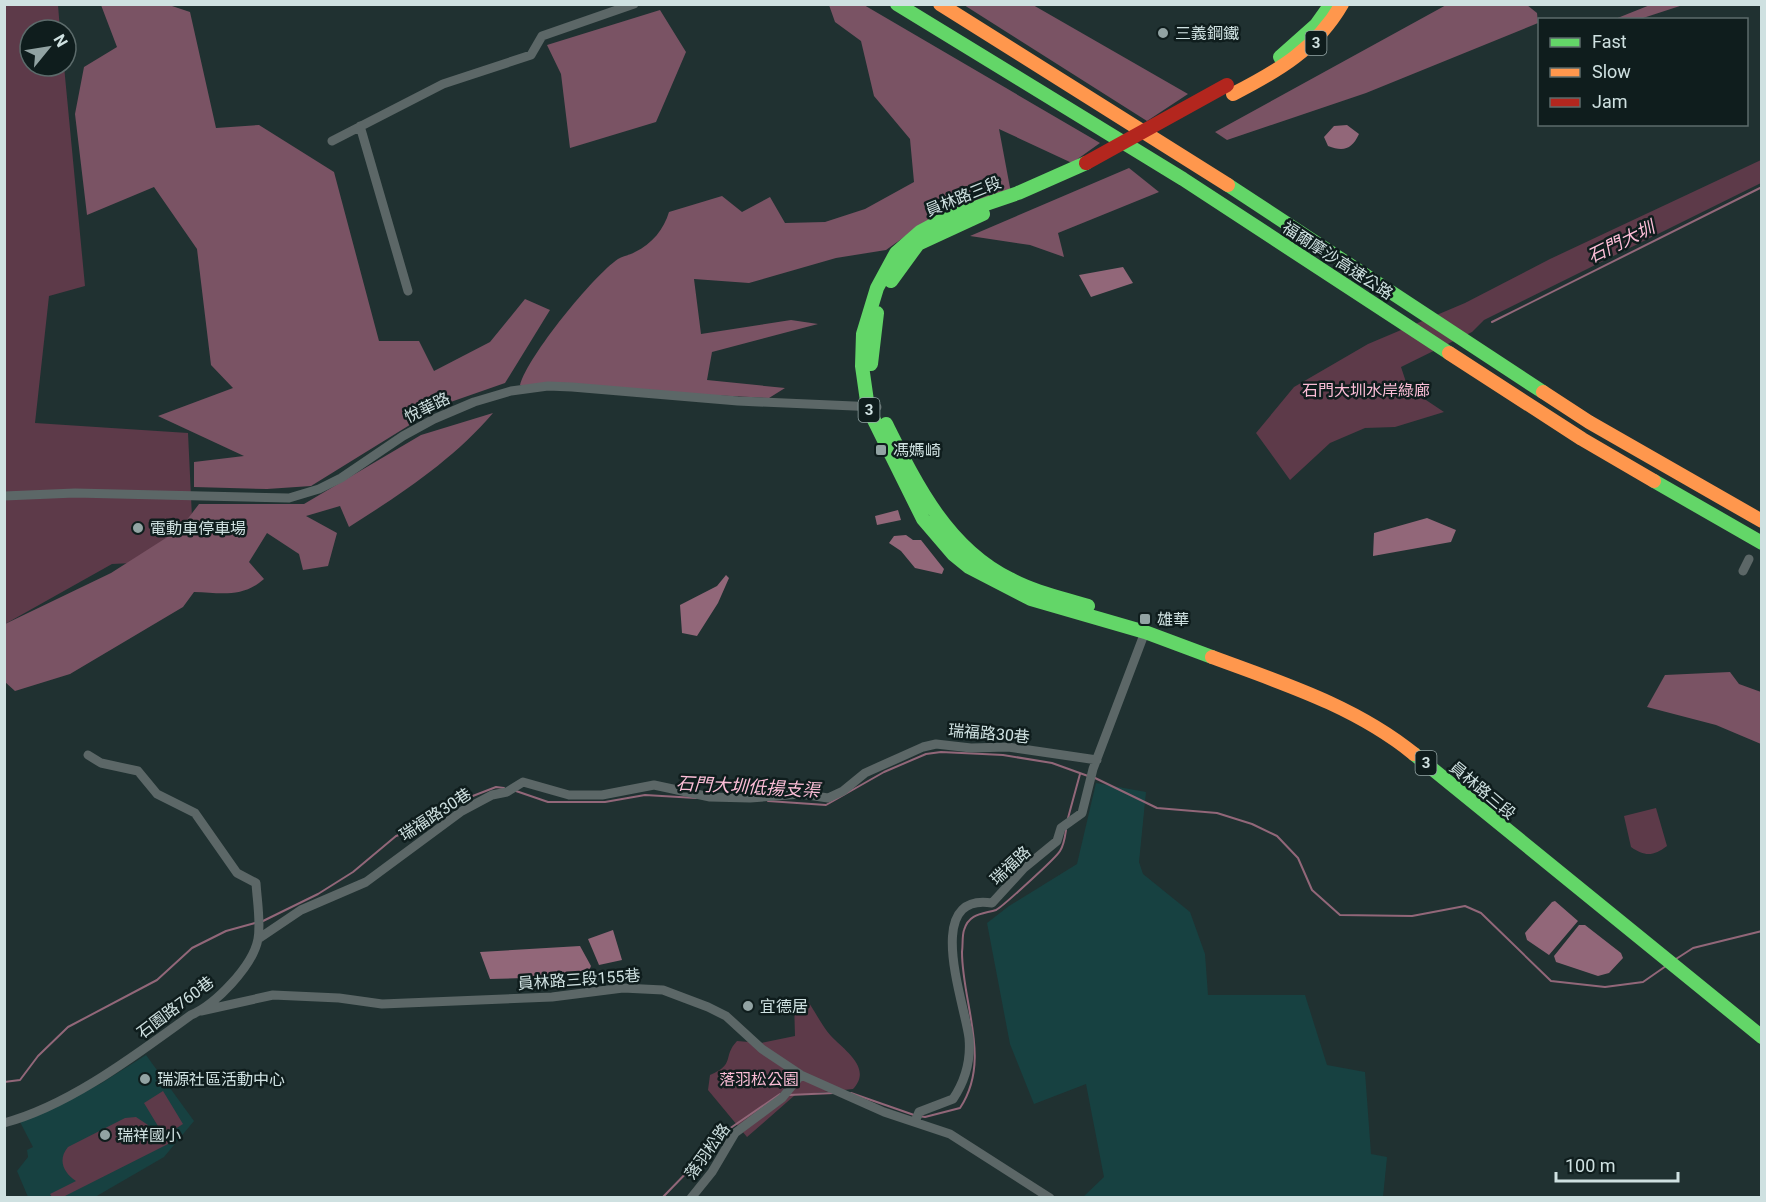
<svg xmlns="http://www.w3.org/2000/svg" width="1766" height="1202" font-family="Roboto,'Noto Sans TC',sans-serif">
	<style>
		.built { fill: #174141 }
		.green { fill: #5d3a49 }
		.forest { fill: #7a5364 }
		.water { fill: #926779 }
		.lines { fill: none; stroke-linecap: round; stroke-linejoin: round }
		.stream { stroke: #926779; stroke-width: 2 }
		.street { stroke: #5c6767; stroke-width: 9 }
		.fast { stroke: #63d668; stroke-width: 14 }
		.slow { stroke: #ff974d; stroke-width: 14 }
		.jam-bridge { stroke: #b3261e; stroke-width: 14 }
		.poi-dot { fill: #92a3a3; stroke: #0f1d1d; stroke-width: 2 }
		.labels { text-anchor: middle; stroke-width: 5; stroke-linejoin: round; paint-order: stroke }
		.shield { fill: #0f1d1d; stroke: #95a6a6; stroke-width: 1.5 }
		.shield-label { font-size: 15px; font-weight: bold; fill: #cfe1e1 }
		.poi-label { font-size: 16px; fill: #cfe1e1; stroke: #0f1d1d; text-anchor: start }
		.street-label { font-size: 16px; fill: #cfe1e1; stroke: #0f1d1d }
		.park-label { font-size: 16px; fill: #fbbdd6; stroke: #0f1d1d }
		.water-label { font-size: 18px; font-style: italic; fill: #fcbed7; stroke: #0f1d1d }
	</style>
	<rect width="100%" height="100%" fill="#203131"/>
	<path class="built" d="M1096 783 1146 792 1139 862 1143 874 1190 912 1205 954 1208 995H1305L1327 1065 1365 1072 1371 1154 1387 1157 1383 1197H1083L1104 1177 1086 1084 1034 1104 1010 1044 987 923 1009 906 1077 864Z
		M146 1055 194 1121 164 1157 95 1197H28L17 1171 28 1157 27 1150 33 1147 20 1122 100 1084Z"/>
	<path class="green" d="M4 5H58L60 30H30V66H64L85 286 49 296 35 423 188 433 194 560 112 564 5 624Z
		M1761 160V183L1484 320 1472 332 1401 367 1408 388 1444 412 1395 427 1365 428 1330 443 1290 480 1256 433 1294 387 1368 344 1465 303 1550 259Z
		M1656 808 1667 846C1654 856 1645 857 1631 847L1624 816Z
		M805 997C814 1009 821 1025 831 1036 844 1050 873 1068 853 1089L795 1095 747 1137 708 1090 710 1075C736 1064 722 1057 737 1041L761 1043 795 1036 794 1001Z
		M163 1091 183 1124 164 1136 144 1103Z
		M136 1117 148 1125 153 1143 168 1136 172 1142 63 1197H52L50 1194 76 1181C64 1173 57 1160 68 1147L125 1118Z"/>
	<path class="forest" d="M1448 4 1527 5 1537 13 1538 23 1366 93 1227 140 1215 132Z
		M101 5H169L190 12 216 128 259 125 334 172 379 341H419L434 371 490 342 525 299 550 310 505 383 442 405 311 486 267 489 194 487V462L244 456 158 416 233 388 211 365 197 249 154 187 87 215 75 114 84 67 117 47Z
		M829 5H864L1100 143 1072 163 999 129 1011 193 907 235 886 250 836 258 749 283 694 279 701 334 791 320 818 324 712 352 707 380 785 388 769 398 520 385C528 356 593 276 618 259 623 256 630 255 635 252 652 244 664 229 669 212L722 196 742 212 770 197 785 223 825 222 865 209 914 182 910 139 874 96 861 41 835 22Z
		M964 5H1033L1188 94 1147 121Z
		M1650 5H1683L1640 19H1615Z
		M660 10 686 52 656 122 570 148 561 74 547 45Z
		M1129 168 1159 192 1058 233 1064 257 1030 245 970 236Z
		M493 413C453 460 401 494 349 527L340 506 306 516 337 533 328 566 303 570 299 554 267 533 249 562 264 579C242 598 222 593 194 592L183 607 70 674 15 691 5 682V624L111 573 180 529 199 504H304L421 435Z
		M1730 672 1739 684 1761 692V744L1716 725 1647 707 1665 675Z"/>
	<path class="water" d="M1347 125 1359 134C1352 149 1344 152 1328 146L1324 137 1334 126Z
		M1123 267 1133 283 1091 297 1079 275Z
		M898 510 901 520 877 525 875 516Z
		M1427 518 1456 530 1451 542 1373 556 1374 533Z
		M906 535 913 540H921L944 569 942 574 915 568 901 551 889 543 894 536Z
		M726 575 729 578 718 603 697 636 682 633 680 605 717 586Z
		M1555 901 1578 921 1549 955 1527 940 1525 933 1552 902Z
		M1579 925H1585L1621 953 1623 958 1609 973 1598 976 1556 962 1554 956Z
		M613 930 622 960 599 965 588 939Z
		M580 946 591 966 587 976 490 979 480 952Z"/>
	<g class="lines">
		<path class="stream" d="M1492 322 1762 187
			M1093 777 1157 808 1217 813 1252 824 1277 836 1298 858 1312 890 1340 915 1412 916 1465 906 1481 913 1551 981 1605 987 1643 982 1666 966
			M516 791 548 802H605L645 795 696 798
			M768 801 826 805 884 772 926 754 941 752 1003 755 1052 763 1088 776
			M1068 818 1080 774
			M263 921 318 894 353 872 396 836 429 825 465 799 496 787 504 788
			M1676 959 1693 948 1762 931
			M4 1082 20 1080 38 1056 68 1027 157 980 192 948 226 931 255 923
			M851 1093 914 1115
			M789 1095 834 1093
			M919 1116 925 1117 960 1108C992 1060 962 1004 962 952 963 945 962 936 964 930 969 913 983 914 996 910 1002 907 1056 858 1060 851 1064 845 1065 837 1066 830
			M662 1198 729 1129 780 1094"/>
		<path class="street" d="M360 126 408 291
			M332 141 443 84 531 55 542 36 634 4
			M4 496 75 493 289 498 319 489 341 478 403 436 434 419 474 402 511 391 548 386 572 387 738 401 877 407
			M1743 571 1749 559
			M258 939 301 910 366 882 462 811 492 795 507 792 523 782 569 795H602L654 785 710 797 750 798 801 794 828 798 843 791 865 773 923 747 936 744 971 748 1008 747 1097 760
			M201 1011 273 995 339 998 382 1004 552 997 623 988 663 990 708 1007 726 1016 762 1049 801 1075 884 1112 950 1134 1050 1198
			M915 1122 919 1112 953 1099C965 1081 971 1060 969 1038 965 1004 922 892 992 903L1024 868 1057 841 1061 828 1082 813 1093 769 1145 632
			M4 1123C69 1106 137 1054 191 1015 215 1005 253 966 258 939 261 922 257 900 256 883L237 873 195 813 157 794 138 771 101 763 88 755
			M691 1198 712 1172 735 1133 782 1098 801 1075"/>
		<path class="fast" d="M897 4 1183 179 1449 353
			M1280 57 1316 25 1331 4
			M1086 163 1018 193 948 217 920 232 896 253 877 288 863 334 862 366 868 408 923 519 953 554 969 567 1031 599 1145 632 1212 657
			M1228 185 1543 392
			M891 281 918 244 983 214
			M871 364 877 313
			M886 424C916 484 947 548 1010 579 1034 592 1062 598 1088 606
			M1654 481 1762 543
			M1414 754 1762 1037"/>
		<path class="slow" d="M940 4 1228 185
			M1233 94C1278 71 1316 49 1342 4
			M1449 353 1582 439 1654 481
			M1543 392 1589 422 1762 521
			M1212 657C1282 683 1355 706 1414 754"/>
		<path class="jam-bridge" d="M1086 163 1227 85"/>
	</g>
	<g class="poi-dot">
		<circle cx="1163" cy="33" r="6"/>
		<rect x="875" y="444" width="12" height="12" rx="3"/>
		<circle cx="138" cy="528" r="6"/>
		<rect x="1139" y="613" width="12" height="12" rx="3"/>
		<circle cx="748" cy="1006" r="6"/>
		<circle cx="145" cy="1079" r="6"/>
		<circle cx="105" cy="1135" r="6"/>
	</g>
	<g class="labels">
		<g class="shield">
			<rect x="1305.5" y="31" width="21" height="24" rx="4.5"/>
			<rect x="858.5" y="398" width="21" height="24" rx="4.5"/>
			<rect x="1415.5" y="751" width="21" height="24" rx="4.5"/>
		</g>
		<g class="shield-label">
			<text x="1316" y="48">3</text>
			<text x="869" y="415">3</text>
			<text x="1426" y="768">3</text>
		</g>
		<g class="poi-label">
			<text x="1175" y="39">三義鋼鐵</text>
			<text x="893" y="456">馮媽崎</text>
			<text x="150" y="534">電動車停車場</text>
			<text x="1157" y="625">雄華</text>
			<text x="760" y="1012">宜德居</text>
			<text x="157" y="1085">瑞源社區活動中心</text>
			<text x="117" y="1141">瑞祥國小</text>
		</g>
		<g class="street-label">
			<text transform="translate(963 196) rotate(-22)" y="6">員林路三段</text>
			<text transform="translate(1338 260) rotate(33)" y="6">福爾摩沙高速公路</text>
			<text transform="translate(427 407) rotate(-26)" y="6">悅華路</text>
			<text transform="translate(989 733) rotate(5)" y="6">瑞福路30巷</text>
			<text transform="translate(1483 790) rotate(40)" y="6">員林路三段</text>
			<text transform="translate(435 814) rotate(-33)" y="6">瑞福路30巷</text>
			<text transform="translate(1010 865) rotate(-43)" y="6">瑞福路</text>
			<text transform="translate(579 979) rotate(-4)" y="6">員林路三段155巷</text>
			<text transform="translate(175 1007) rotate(-37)" y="6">石園路760巷</text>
			<text transform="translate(707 1151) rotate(-54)" y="6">落羽松路</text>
		</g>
		<g class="park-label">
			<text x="1366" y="396">石門大圳水岸綠廊</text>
			<text x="759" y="1085">落羽松公園</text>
		</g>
		<g class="water-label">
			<text transform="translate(1621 242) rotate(-26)" y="6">石門大圳</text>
			<text transform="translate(748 787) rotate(3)" y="6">石門大圳低揚支渠</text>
		</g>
	</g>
	<rect width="1766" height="1202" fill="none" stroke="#cfe1e1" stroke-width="12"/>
	<rect x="1538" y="18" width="210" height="108" fill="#0f1d1d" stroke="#5c6b6b" stroke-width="1.5"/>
	<rect x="1550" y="38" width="30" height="9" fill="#63d668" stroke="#5c6b6b" stroke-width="1.5"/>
	<text x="1592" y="48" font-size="18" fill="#cfe1e1">Fast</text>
	<rect x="1550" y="68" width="30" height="9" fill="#ff974d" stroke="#5c6b6b" stroke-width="1.5"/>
	<text x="1592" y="78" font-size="18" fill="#cfe1e1">Slow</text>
	<rect x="1550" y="98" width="30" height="9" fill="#b3261e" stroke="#5c6b6b" stroke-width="1.5"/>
	<text x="1592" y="108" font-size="18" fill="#cfe1e1">Jam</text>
	<g transform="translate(48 48) rotate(60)"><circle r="28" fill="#0f1d1d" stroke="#5c6b6b" stroke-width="1.5"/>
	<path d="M0-4.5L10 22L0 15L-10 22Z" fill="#92a3a3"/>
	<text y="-9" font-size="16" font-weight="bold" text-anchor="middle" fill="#cfe1e1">N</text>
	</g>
	<path d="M1556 1172v9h122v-9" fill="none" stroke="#cfe1e1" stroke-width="3"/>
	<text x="1565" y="1172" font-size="18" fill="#cfe1e1" stroke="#0f1d1d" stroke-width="4.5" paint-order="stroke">100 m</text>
</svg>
